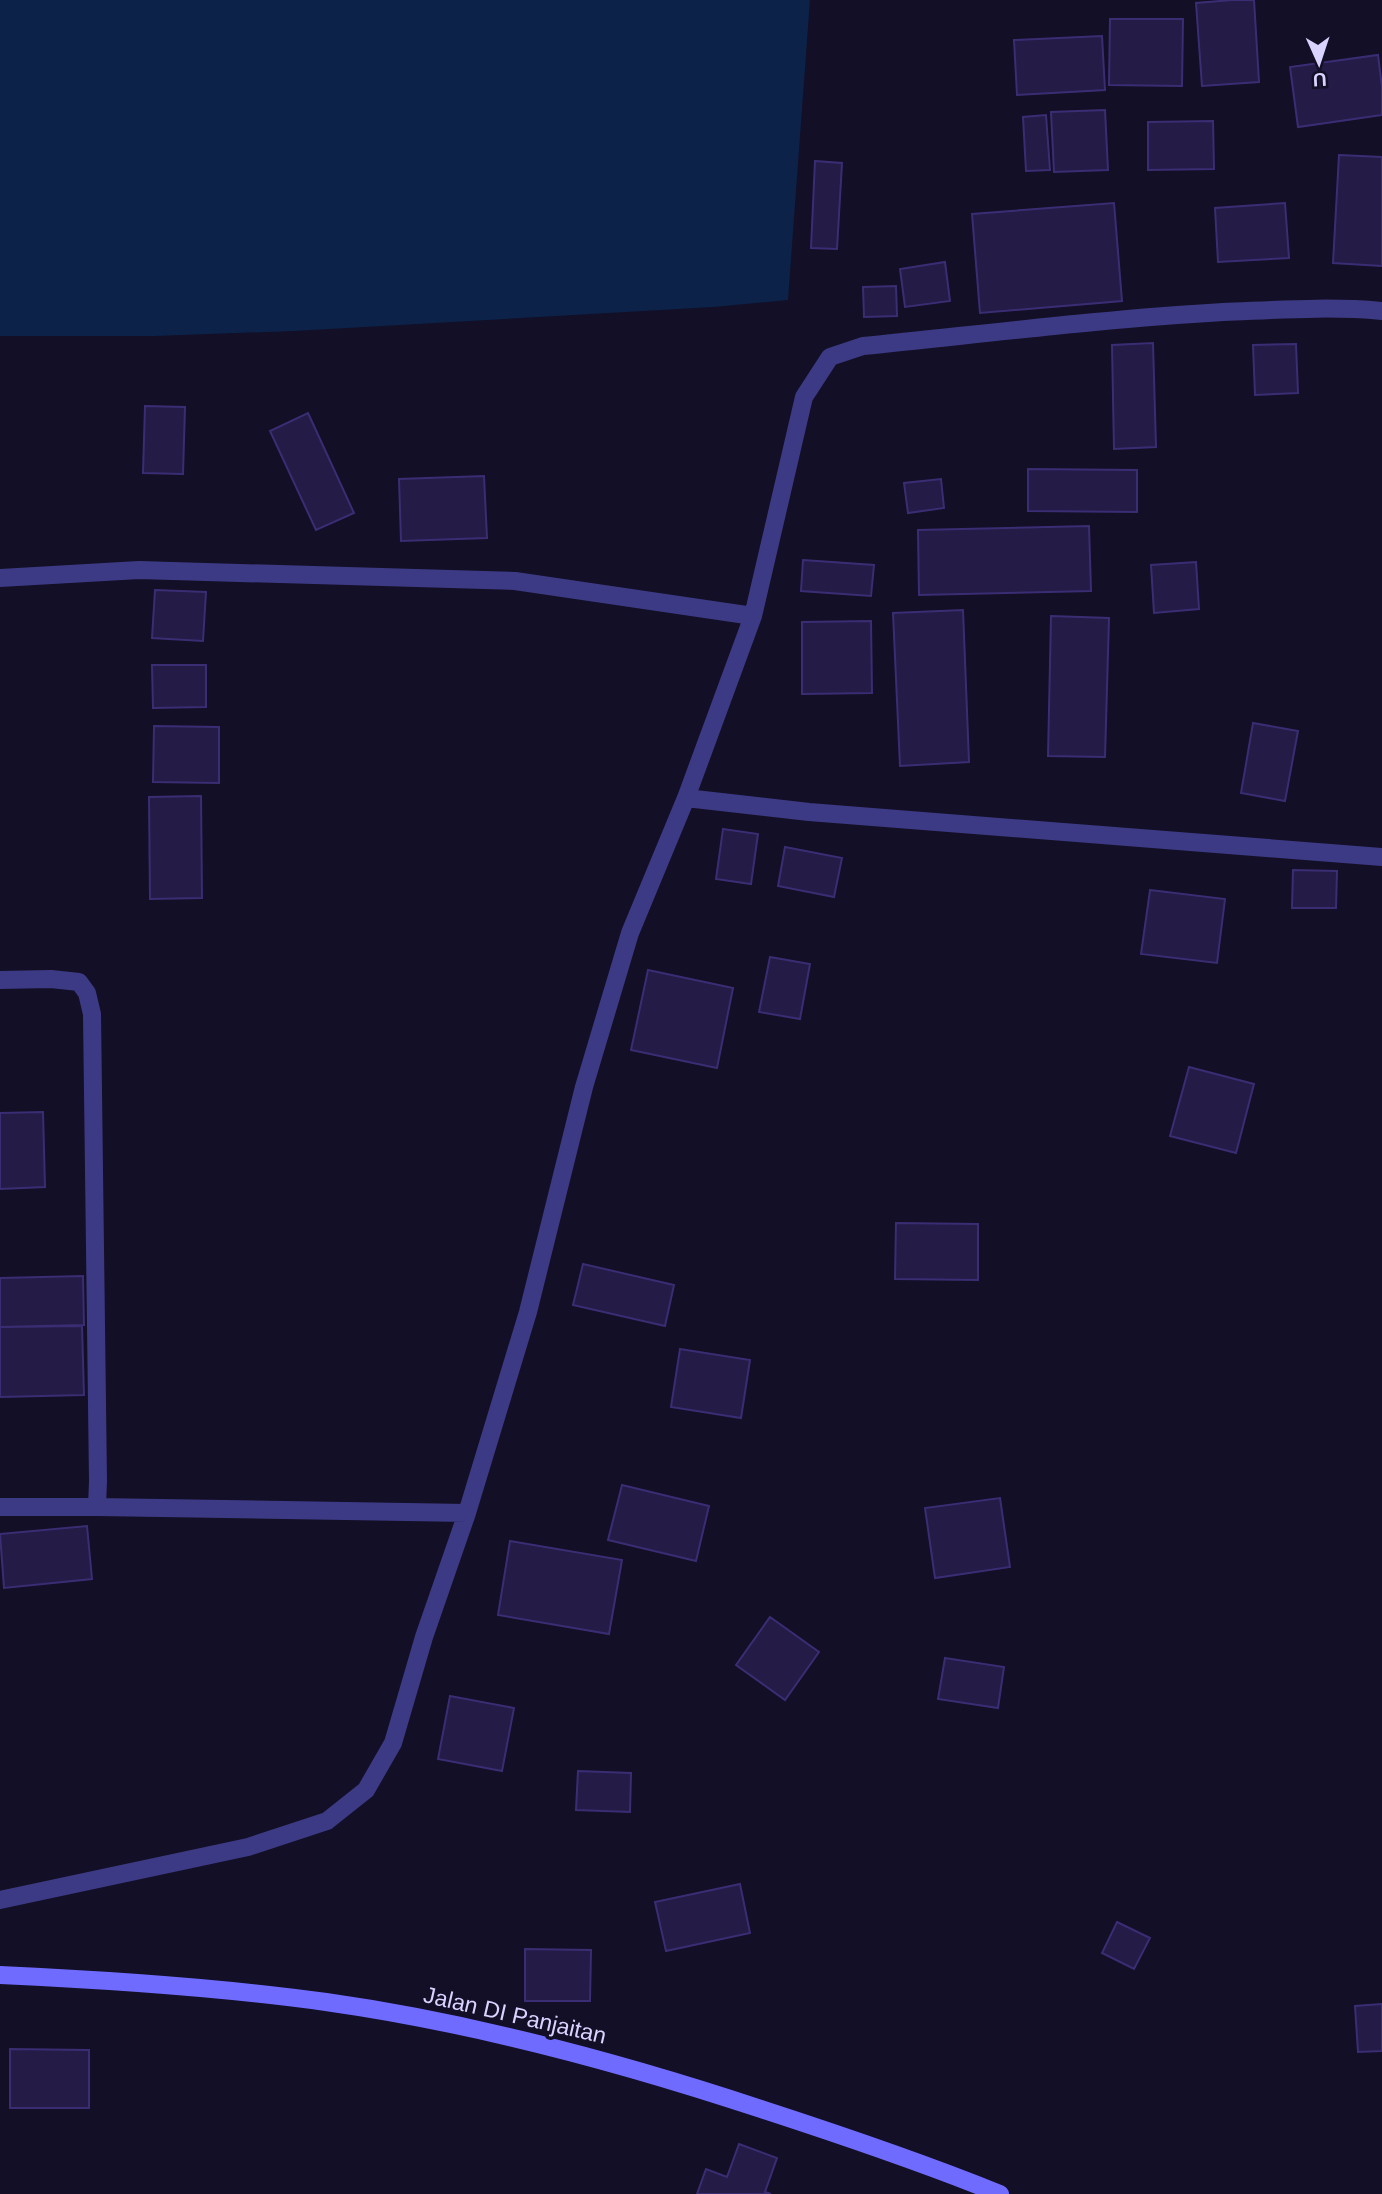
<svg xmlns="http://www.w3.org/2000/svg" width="1382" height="2194" font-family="Arial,sans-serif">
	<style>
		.water { fill: #0c2248 }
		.building { fill: #241b47; stroke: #3b2d73; stroke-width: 2 }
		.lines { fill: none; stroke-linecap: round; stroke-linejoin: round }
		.street { stroke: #3d3a85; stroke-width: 18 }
		.secondary { stroke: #6f6bff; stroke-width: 18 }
		.labels { text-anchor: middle; stroke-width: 7; stroke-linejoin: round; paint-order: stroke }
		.street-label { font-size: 23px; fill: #d9d4ff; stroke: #130f26 }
	</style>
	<rect width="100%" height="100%" fill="#130f26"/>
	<path class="water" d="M0 0H810L788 300 713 307 294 331 155 336H0Z"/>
	<path class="building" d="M1232 0H1254L1259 82 1202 86 1196 3Z
		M1110 19H1183L1182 86 1109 85Z
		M1102 36 1105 90 1017 95 1014 40Z
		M1378 55 1382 87V115L1298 127 1290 67Z
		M1105 110 1108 170 1054 172 1051 112Z
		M1046 115 1050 170 1026 171 1023 117Z
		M1213 121 1214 169 1148 170V122Z
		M1339 155 1382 157V266L1333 263Z
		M815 161 842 163 837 249 811 248Z
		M1114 203 1122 301 980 313 972 214Z
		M1285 203 1289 258 1218 262 1215 208Z
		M945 262 950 301 905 307 900 269Z
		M896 286 897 316 864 317 863 287Z
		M1153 343 1156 447 1114 449 1112 345Z
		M1296 344 1298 393 1255 395 1253 345Z
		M145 406 185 407 183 474 143 473Z
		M308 413 354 513 316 530 270 431Z
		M1028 469 1137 470V512L1028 511Z
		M484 476 487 538 401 541 399 479Z
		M941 479 944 508 908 513 904 483Z
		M1089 526 1091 591 919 595 918 530Z
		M803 560 874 565 871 596 801 591Z
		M1196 562 1199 609 1154 613 1151 565Z
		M155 590 206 592 203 641 152 638Z
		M963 610 969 762 900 766 893 613Z
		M1051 616 1109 618 1105 757 1048 756Z
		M871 621 872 693 802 694V622Z
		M152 665H206V707L153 708Z
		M1253 723 1298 731 1285 801 1241 793Z
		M154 726 219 727V783L153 782Z
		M201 796 202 898 150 899 149 797Z
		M723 829 758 834 751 884 716 879Z
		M785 847 842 858 834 897 778 886Z
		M1293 870 1337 871 1336 908H1292Z
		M1150 890 1225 899 1217 963 1141 954Z
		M770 957 810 964 800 1019 759 1012Z
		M648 970 733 988 717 1068 631 1050Z
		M1189 1067 1254 1084 1236 1153 1170 1136Z
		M43 1112 45 1187 0 1189V1113Z
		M896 1223 978 1224V1280L895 1279Z
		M583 1264 674 1285 665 1326 573 1305Z
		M83 1276 84 1325 0 1327V1278Z
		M82 1326 84 1395 0 1397V1327Z
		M680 1349 750 1360 741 1418 671 1407Z
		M622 1485 709 1506 696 1561 608 1540Z
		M1000 1498 1010 1567 935 1578 925 1508Z
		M87 1526 92 1579 4 1588 0 1534Z
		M510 1541 622 1560 609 1634 498 1615Z
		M770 1617 819 1652 785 1700 736 1665Z
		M945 1658 1004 1667 998 1708 938 1699Z
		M450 1696 514 1708 502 1771 438 1759Z
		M578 1771 631 1773 630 1812 576 1810Z
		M740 1884 750 1933 666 1951 655 1902Z
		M1117 1922 1150 1938 1134 1969 1102 1953Z
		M525 1949 591 1950 590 2001H525Z
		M1382 2004V2051L1358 2052 1355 2006Z
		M10 2049 89 2050V2108H10Z
		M739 2144 777 2158 765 2192 771 2194H697L706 2169 727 2177Z"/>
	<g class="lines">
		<path class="street" d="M0 578 139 570 515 581 753 616
			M686 798 809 812 1382 857
			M0 980 51 979 79 982 87 993 92 1014 98 1481 97 1507H0
			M97 1507 467 1513
			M0 1900 248 1847 327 1821 366 1790 393 1743 424 1637 467 1513 528 1312 584 1087 630 933 686 798 753 616 804 397 830 357 863 346C983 334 1103 319 1223 312 1276 310 1329 306 1382 311"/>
		<path class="secondary" d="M0 1975C109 1980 218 1987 326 2002 475 2023 619 2062 761 2109 841 2135 921 2162 1000 2194"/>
	</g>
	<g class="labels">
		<g class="street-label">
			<text transform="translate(515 2015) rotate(13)" y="8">Jalan DI Panjaitan</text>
		</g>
	</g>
	<g transform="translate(1319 63) rotate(177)" stroke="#130f26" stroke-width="5" paint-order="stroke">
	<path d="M0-5L12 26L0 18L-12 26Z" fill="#d9d4ff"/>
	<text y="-10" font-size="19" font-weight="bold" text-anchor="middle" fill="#d9d4ff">U</text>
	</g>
</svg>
